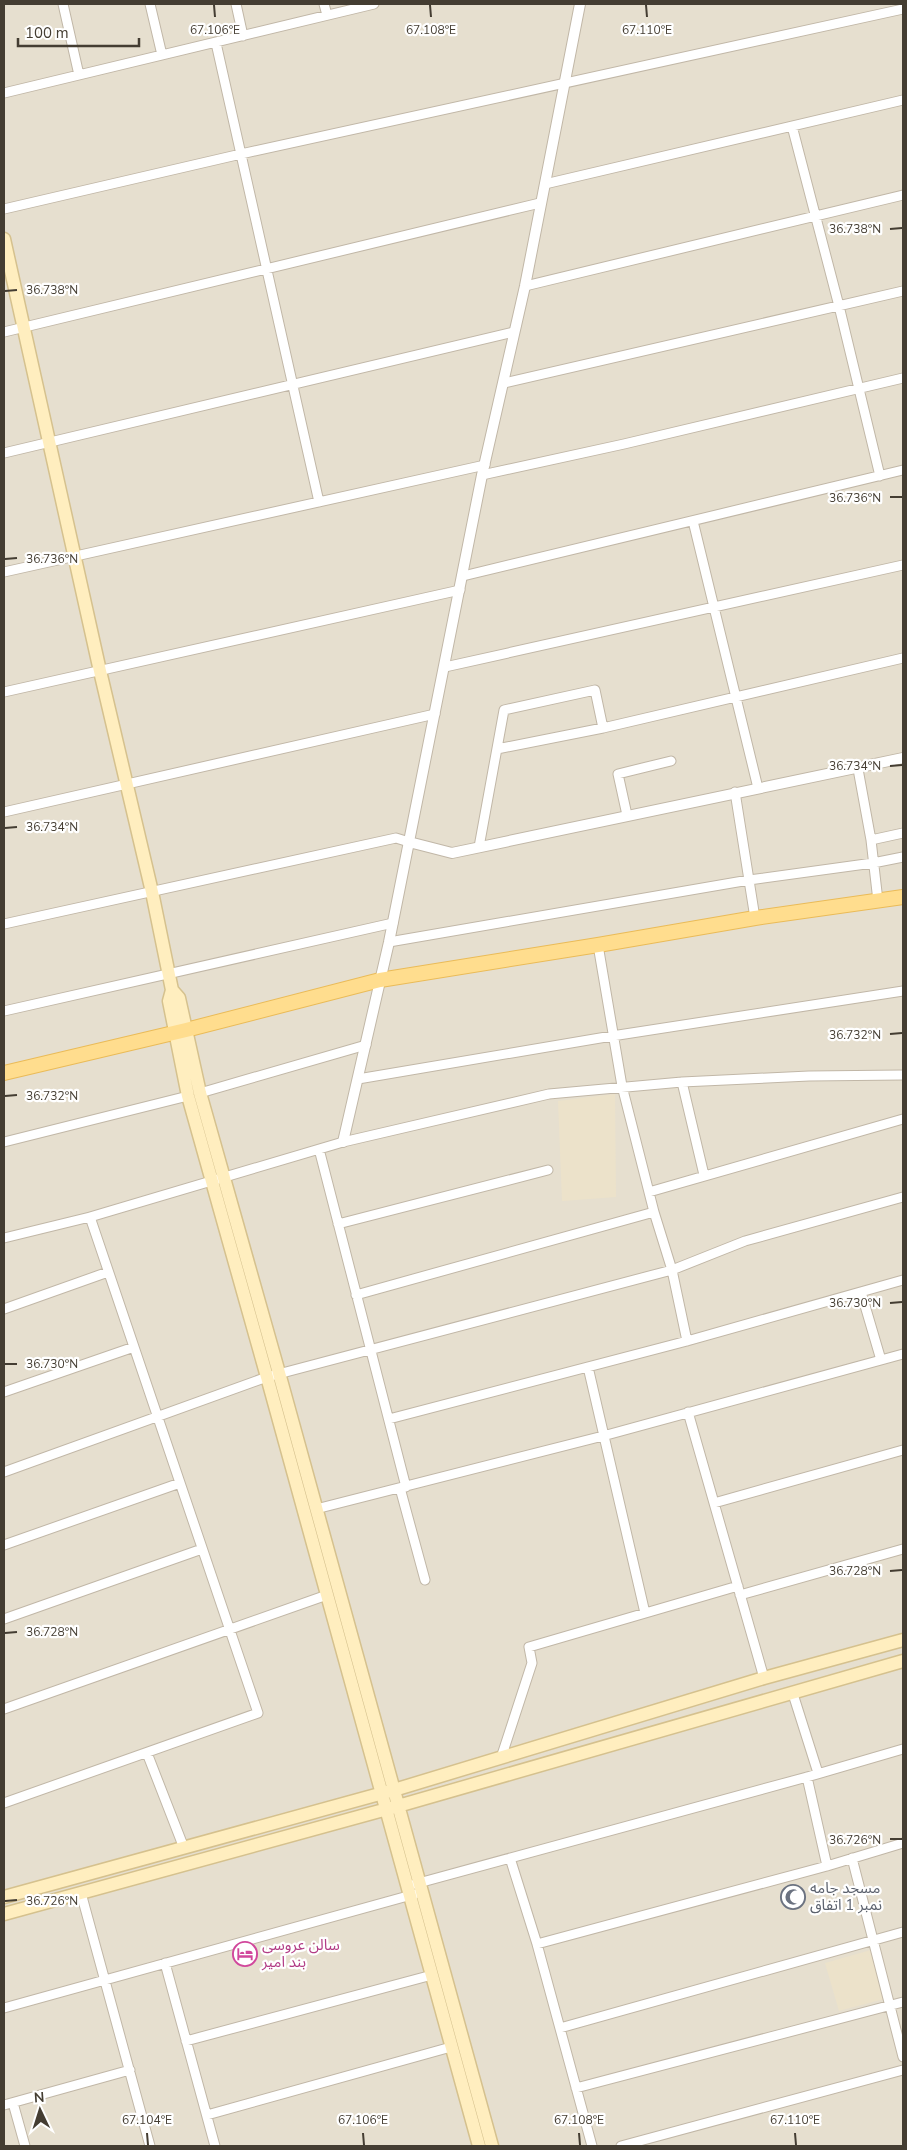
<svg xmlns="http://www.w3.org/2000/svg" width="907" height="2150" font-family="'Nunito Sans','Noto Sans Arabic',sans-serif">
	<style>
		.residential { fill: #e6dfcf }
		.education { fill: #ece2ca }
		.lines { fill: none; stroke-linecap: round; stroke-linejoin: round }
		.minor-casing { stroke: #c1b7a7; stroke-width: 11 }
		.tertiary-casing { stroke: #c1b7a7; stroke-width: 12 }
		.secondary-casing { stroke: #d5c18e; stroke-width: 15 }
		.primary-casing { stroke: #eabb58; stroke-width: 16 }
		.minor { stroke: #fff; stroke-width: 9 }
		.tertiary { stroke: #fff; stroke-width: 10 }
		.secondary { stroke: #ffeebf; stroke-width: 12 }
		.primary { stroke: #ffdd8e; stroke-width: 14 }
		.ticks { fill: none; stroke: #443d32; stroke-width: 2 }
		.labels { text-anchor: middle; stroke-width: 4.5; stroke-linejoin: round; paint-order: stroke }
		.worship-label { font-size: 15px; fill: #5b616d; stroke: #fff; text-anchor: start }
		.hotel-label { font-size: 15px; fill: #b23c85; stroke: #fff; text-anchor: start }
		.ticks-label { font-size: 12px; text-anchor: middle; fill: #443d32; stroke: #fff; stroke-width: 4.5; stroke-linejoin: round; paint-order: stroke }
	</style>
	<rect width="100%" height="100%" fill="#f2ede2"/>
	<path class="residential" d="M4 4H903V2146H4Z"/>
	<path class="education" d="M615 1094 616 1197 562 1201 558 1101Z
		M871 1950 884 1999 839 2011 825 1963Z"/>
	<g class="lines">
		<defs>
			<path id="minor" d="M63 4 79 75
				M150 4 162 55
				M236 4 243 36
				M324 4 327 15
				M216 43 319 502
				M4 93 374 4
				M792 126 839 306 880 476
				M545 184 903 100
				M4 209 241 154 903 9
				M525 286 903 195
				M4 332 540 203
				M504 383 903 291
				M4 453 514 332
				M482 475 624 444 903 378
				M693 521 758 788
				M4 572 485 465
				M463 576 903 470
				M445 667 903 565
				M4 692 460 590
				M497 749 603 728 903 658
				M858 769 871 840 878 901
				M735 792 755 918
				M4 812 435 714
				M627 815 618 774 671 761
				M871 840 903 833
				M479 847 504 710 595 690 603 728
				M4 924 396 838 409 842
				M389 942 749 880 873 863 903 857
				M598 945 622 1086 654 1212 672 1270 687 1341
				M4 1011 393 923
				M358 1079 612 1036 903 991
				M682 1082 704 1175
				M200 1093 366 1045
				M4 1142 188 1096
				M319 1149 406 1487
				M649 1192 903 1119
				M338 1224 548 1170
				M4 1238 90 1217 343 1142 549 1094 682 1082 809 1076 903 1075
				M861 1292 881 1360
				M356 1295 654 1212
				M4 1309 108 1272
				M588 1367 645 1613
				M4 1392 134 1347
				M688 1412 764 1678
				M389 1419 687 1341 903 1280
				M4 1472 267 1377 672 1270 745 1241 903 1197
				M400 1488 425 1580
				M714 1503 903 1450
				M316 1509 603 1436 903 1354
				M4 1545 180 1483
				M740 1595 903 1549
				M4 1619 202 1549
				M793 1694 818 1773
				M4 1709 327 1595
				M147 1753 184 1848
				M501 1758 532 1663 529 1647 738 1586
				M807 1777 827 1866
				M4 1803 258 1713 90 1217
				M510 1858 537 1944 592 2146
				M852 1858 903 2057
				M415 1884 807 1777 903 1749
				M81 1893 150 2146
				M537 1944 827 1866 903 1843
				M165 1963 215 2146
				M4 2008 415 1894
				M560 2028 903 1932
				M186 2041 432 1975
				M576 2088 903 2002
				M13 2103 25 2146
				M4 2105 130 2070
				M207 2115 451 2047
				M621 2146 903 2070"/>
			<path id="tertiary" d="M409 842 452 853 903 758
				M343 1142 389 942 482 475 525 286 580 4"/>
			<path id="secondary" d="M4 239 100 671 152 892 172 990 169 1001 188 1096 267 1377 479 2146
				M172 990 179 998 200 1093 279 1373 492 2146
				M4 1897 394 1790 764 1678 903 1640
				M4 1914 398 1806 903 1661"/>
			<path id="primary" d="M4 1073 186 1030 380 980 598 945 755 918 903 897"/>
		</defs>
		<use href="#minor" class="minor-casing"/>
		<use href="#tertiary" class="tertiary-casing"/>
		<use href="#secondary" class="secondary-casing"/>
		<use href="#primary" class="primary-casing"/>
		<use href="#minor" class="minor"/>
		<use href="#tertiary" class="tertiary"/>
		<use href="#secondary" class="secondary"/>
		<use href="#primary" class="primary"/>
	</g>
	<path class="ticks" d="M214 5 215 17M430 5 431 17M646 5 647 17M890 229 902 228M5 291 17 290M890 497H902M5 559 17 558M890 766 902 765M5 828 17 827M890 1034 902 1033M5 1096 17 1095M890 1303 902 1302M5 1364H17M890 1571 902 1570M5 1633 17 1632M890 1839H902M5 1901 17 1900M147 2133 148 2145M363 2133 364 2145M579 2133 580 2145M795 2133 796 2145"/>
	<defs>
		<symbol id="mosque-ring" viewBox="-11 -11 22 22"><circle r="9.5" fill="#fff" stroke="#6b7280" stroke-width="1.5"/><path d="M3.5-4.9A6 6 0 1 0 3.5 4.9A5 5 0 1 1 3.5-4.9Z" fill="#6b7280"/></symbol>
		<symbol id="hotel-ring" viewBox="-11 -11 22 22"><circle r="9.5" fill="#fff" stroke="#d1479c" stroke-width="1.5"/><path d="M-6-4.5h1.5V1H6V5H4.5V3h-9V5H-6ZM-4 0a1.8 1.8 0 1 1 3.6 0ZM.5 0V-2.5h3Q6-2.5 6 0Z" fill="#d1479c"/></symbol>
	</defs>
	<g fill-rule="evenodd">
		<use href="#mosque-ring" x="779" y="1883" width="28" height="28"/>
		<use href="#hotel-ring" x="231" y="1940" width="28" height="28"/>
	</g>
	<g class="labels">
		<g class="worship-label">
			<text x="810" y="1893">مسجد جامه<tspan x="810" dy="17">نمبر 1 اتفاق</tspan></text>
		</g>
		<g class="hotel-label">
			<text x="262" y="1950">سالن عروسی<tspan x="262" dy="17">بند امیر</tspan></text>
		</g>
	</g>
	<g class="ticks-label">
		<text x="215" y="34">67.106°E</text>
		<text x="431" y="34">67.108°E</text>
		<text x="647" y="34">67.110°E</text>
		<text x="855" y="233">36.738°N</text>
		<text x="52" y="294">36.738°N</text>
		<text x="855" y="502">36.736°N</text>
		<text x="52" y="563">36.736°N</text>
		<text x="855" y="770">36.734°N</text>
		<text x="52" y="831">36.734°N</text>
		<text x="855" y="1039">36.732°N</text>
		<text x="52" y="1100">36.732°N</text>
		<text x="855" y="1307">36.730°N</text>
		<text x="52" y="1368">36.730°N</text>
		<text x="855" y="1575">36.728°N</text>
		<text x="52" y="1636">36.728°N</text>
		<text x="855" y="1844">36.726°N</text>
		<text x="52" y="1905">36.726°N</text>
		<text x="147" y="2124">67.104°E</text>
		<text x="363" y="2124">67.106°E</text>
		<text x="579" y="2124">67.108°E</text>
		<text x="795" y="2124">67.110°E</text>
	</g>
	<rect width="907" height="2150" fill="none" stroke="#443d32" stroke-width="10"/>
	<g transform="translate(40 2110) rotate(356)" stroke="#ffffff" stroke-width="4" paint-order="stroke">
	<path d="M0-4L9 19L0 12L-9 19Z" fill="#443d32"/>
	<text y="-8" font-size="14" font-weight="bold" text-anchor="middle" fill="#443d32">N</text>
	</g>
	<path d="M18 38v8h121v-8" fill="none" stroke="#443d32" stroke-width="2.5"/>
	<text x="25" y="38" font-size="15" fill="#443d32" stroke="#ffffff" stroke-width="4" paint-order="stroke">100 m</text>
</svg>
